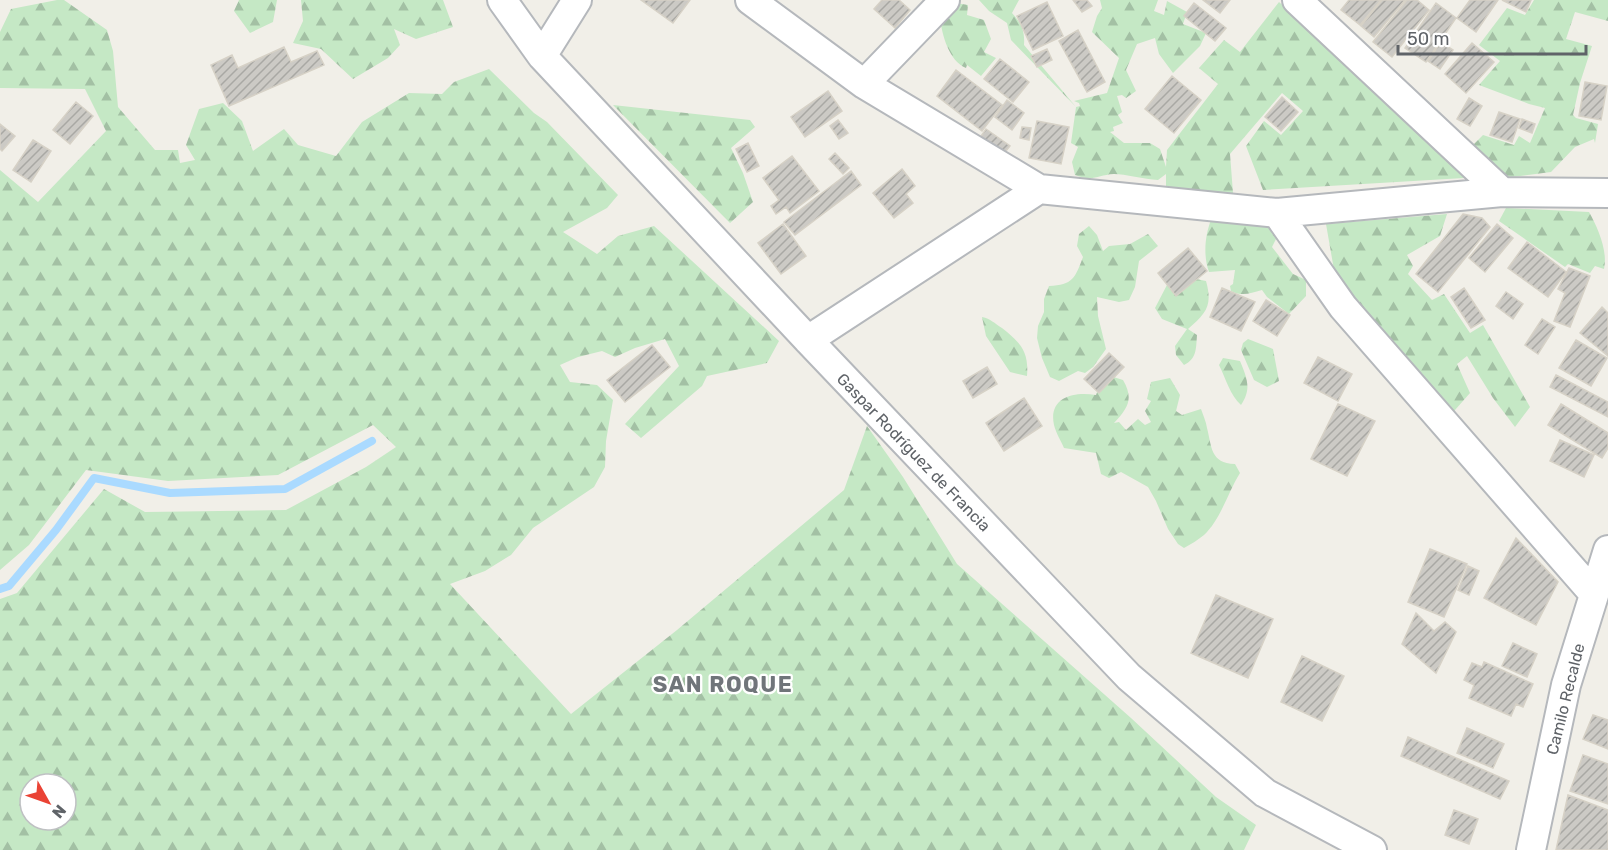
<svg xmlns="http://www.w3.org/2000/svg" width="1608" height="850" font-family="Rubik,sans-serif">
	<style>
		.forest { fill: url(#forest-firs); fill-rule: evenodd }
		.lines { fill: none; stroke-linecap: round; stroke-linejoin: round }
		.stream { stroke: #aadaff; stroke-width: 8 }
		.building { fill: url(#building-hatch); stroke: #d6d1c6; stroke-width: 1.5 }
		.minor-casing { stroke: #b5b8bc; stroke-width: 32 }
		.minor { stroke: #fff; stroke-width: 28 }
		.labels { text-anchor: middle; stroke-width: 4.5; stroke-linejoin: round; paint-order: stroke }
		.street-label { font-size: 16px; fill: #5f6368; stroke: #fff }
		.district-label { font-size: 22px; font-weight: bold; letter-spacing: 1.5px; fill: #70757a; stroke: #fff }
	</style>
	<defs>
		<pattern id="forest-firs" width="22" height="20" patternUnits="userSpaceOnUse" patternTransform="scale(1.5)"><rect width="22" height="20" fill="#c5e8c5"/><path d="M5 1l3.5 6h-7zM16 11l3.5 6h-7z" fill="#a3c0a4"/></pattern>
		<pattern id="building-hatch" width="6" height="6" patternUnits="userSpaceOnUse" patternTransform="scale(1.5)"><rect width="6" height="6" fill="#cccac5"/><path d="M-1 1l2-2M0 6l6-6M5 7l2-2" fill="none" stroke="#a9a8a4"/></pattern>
	</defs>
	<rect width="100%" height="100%" fill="#f1efe8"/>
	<path class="forest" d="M57 0H64L107 30 113 51 118 107 155 150H178L180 163 195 160 186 145 199 109 223 103 242 121 253 151 284 129 298 145 336 156 362 122 409 93 442 94 454 82 489 69 534 113 547 122 618 195 607 208 563 232 597 254 618 236 654 226 779 341 767 363 707 376 702 386 641 438 625 424 679 366 665 339 635 348 615 357 602 351 578 357 560 365 570 382 597 385 613 400 606 441 605 467 594 487 533 528 511 555 485 571 450 584 571 714 677 630 844 490 867 426 903 477 957 564 1131 718 1216 797 1256 825 1244 850H0V599L17 593 104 489 145 512 286 510 366 467 396 447 373 425 278 475 168 481 86 470 29 545 0 570V170L38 202 106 131 85 89 0 88V32L11 9ZM30 784H66V820H30Z
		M239 0H277L273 22 250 33 234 11Z
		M301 0H443L453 27 416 39 394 29 400 45 388 58 353 79 321 49 293 43 303 21Z
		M979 0H1019L1012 13C1021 23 1025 30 1024 45L1076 107 1080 106 1079 103 1074 101 1107 93 1119 58 1092 32 1097 16 1102 8 1100 0H1158L1154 11 1164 15 1167 1 1187 12 1183 24 1206 33 1200 46 1173 73 1159 54 1155 38 1137 44 1126 70 1136 91 1126 98 1122 95 1117 96 1122 112 1118 115 1123 123 1113 127 1114 131 1110 132 1124 143H1150L1160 149 1166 167 1167 150 1218 84 1199 68 1224 40 1240 52 1279 2 1465 171 1464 178 1263 190 1246 146 1264 121 1281 135 1303 111 1282 93 1230 154 1233 193 1166 191V174L1158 180C1144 179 1125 174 1114 174 1097 175 1094 182 1075 175L1072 162 1078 147 1071 143 1076 107 1011 40 1007 23 989 11Z
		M1534 0H1608V21L1575 12 1566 39 1592 46 1580 83 1573 115 1576 118 1598 124 1595 143 1594 139 1575 147 1551 172 1504 178 1471 147 1483 135 1514 145 1519 136 1530 143 1545 108 1529 104 1479 85 1500 61 1479 45 1507 8 1525 15Z
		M956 3 968 5 967 15 984 20 991 39 984 52 996 58 981 76 967 65 966 68C949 61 942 35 940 18Z
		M613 105 750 120 755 127 731 148 743 173 753 202 730 223Z
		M1506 208 1589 212C1598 228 1608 251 1604 269L1595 266 1590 273 1568 264 1565 267 1499 221Z
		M1447 214 1440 236 1407 255 1413 266 1408 274 1432 300 1444 294 1470 333 1483 325 1530 407 1515 427 1493 398 1467 356 1457 364 1470 393 1448 418 1337 287 1326 224Z
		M1246 217 1270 222 1281 229 1272 247 1293 274 1306 280V296L1289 314 1267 297 1262 290C1250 293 1243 297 1231 291L1230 286 1233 284 1235 270 1209 272C1203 256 1205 235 1211 220L1219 219 1237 223Z
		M1089 226 1097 235 1103 251 1109 246 1130 244 1148 234 1158 246 1139 261 1135 287 1129 300 1119 302 1097 297 1098 316 1106 349 1093 367 1085 373 1078 371 1059 381 1050 377 1042 358 1037 338 1038 326 1044 312V299L1049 286C1073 285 1075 278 1083 257L1077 246 1079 234Z
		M1191 278 1206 281C1213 306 1206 313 1188 329L1197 335C1196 348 1197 359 1184 365L1176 355 1175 346 1187 329 1162 319 1155 308 1168 283Z
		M982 317C991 319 994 323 1002 328 1021 343 1029 352 1027 376L1010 372 986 336Z
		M1248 339 1273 349 1279 381 1267 387 1254 380 1241 350 1243 343Z
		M1223 358 1240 361C1247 378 1252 389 1241 405 1230 395 1226 379 1219 365Z
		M1104 374 1123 380C1134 399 1128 408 1114 423L1119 422 1126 430 1138 419 1145 425 1151 422 1145 411 1151 401 1147 399 1151 382 1170 378 1180 395 1176 411 1182 415 1201 409C1203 415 1206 421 1207 428 1212 447 1210 463 1235 464L1240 473C1228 492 1221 519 1204 535 1198 540 1191 544 1184 548L1178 544 1168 529 1156 501 1148 487 1121 472 1109 478 1101 474 1096 453 1064 448C1061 441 1056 433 1054 425 1048 397 1074 391 1096 395Z"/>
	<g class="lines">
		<path class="stream" d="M0 589 9 586 56 530 94 478 170 493 285 489 372 441"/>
	</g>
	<path class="building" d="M641 0H690L673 23Z
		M882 0H899L910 10 895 28 874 9Z
		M1073 0H1087L1092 6 1082 12Z
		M1203 0H1230L1220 13Z
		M1349 0H1381L1360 25 1341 10Z
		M1382 0H1405L1374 37 1361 26Z
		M1407 0H1417L1429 10 1392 57 1373 42Z
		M1470 0H1498L1476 32 1457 18Z
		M1502 0H1531L1526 12Z
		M1047 2 1063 36 1033 50 1017 16Z
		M1194 3 1226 28 1215 41 1184 16Z
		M1436 3 1456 18 1426 62 1405 48Z
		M1078 30 1105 82 1087 92 1059 41Z
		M1441 42 1453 50 1440 69 1428 61Z
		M1472 43 1494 62 1466 93 1445 74Z
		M284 47 291 62 317 51 324 65 229 106 211 65 232 55 238 68Z
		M1047 49 1052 60 1037 67 1031 56Z
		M1000 59 1029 82 1013 102 984 79Z
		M956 70 1002 105 982 131 937 96Z
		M1172 76 1201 100 1174 133 1145 109Z
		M1585 82 1607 86 1601 120 1579 116Z
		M828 91 842 111 805 137 791 117Z
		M1282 97 1298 112 1281 131 1265 117Z
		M1469 98 1482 106 1470 126 1457 119Z
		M1007 100 1024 113 1012 130 995 117Z
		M76 102 93 116 70 144 53 130Z
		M1499 112 1520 119 1512 142 1490 135Z
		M1522 119 1535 124 1532 133 1519 128Z
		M838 120 848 133 839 139 830 126Z
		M1037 121 1069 127 1061 164 1029 158Z
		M0 124 15 136 2 151 0 149Z
		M1022 127 1031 128 1029 140 1020 138Z
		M986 129 1010 146 1002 156 979 139Z
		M33 140 51 151 31 182 13 170Z
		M748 143 759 166 747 172 736 149Z
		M835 153 849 168 843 174 829 159Z
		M792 156 819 191 790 213 786 207 776 214 771 206 779 200 763 178Z
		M902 169 915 186 906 194 913 203 894 218 873 193Z
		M851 171 861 185 795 235 784 222Z
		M1463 214 1482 218 1490 227 1438 292 1416 274Z
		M783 224 806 256 781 274 758 243Z
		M1497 224 1513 238 1485 272 1469 258Z
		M1527 242 1566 272 1548 297 1508 268Z
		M1188 248 1207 271 1176 296 1158 273Z
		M1569 268 1590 276 1570 327 1554 321 1565 293 1558 289Z
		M1222 288 1255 302 1241 331 1210 317Z
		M1464 288 1485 320 1471 328 1451 297Z
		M1506 292 1523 304 1513 319 1496 306Z
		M1266 300 1290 315 1277 336 1253 321Z
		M1602 307 1608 313V356L1580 333Z
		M1542 319 1555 327 1538 354 1525 345Z
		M1576 340 1607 358 1591 386 1559 368Z
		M652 345 670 367 625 402 607 380Z
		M1109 353 1124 367 1099 393 1084 379Z
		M1318 357 1352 374 1338 401 1304 383Z
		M987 367 997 384 973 398 963 381Z
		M1556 375 1608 402V417L1550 387Z
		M1024 398 1042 426 1004 451 986 423Z
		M1338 404 1375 421 1347 476 1311 459Z
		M1561 404 1608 433V448L1602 458 1548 425Z
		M1560 440 1594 455 1584 477 1550 461Z
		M1516 538 1558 582 1536 625 1484 598Z
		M1430 549 1467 564 1444 617 1408 602Z
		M1468 566 1479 571 1469 595 1458 590Z
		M1216 595 1273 619 1248 678 1191 653Z
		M1416 613 1434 631 1445 622 1456 632 1436 673 1402 644Z
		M1513 643 1537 654 1527 677 1502 666Z
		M1302 656 1344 676 1322 721 1281 702Z
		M1484 662 1533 684 1523 707 1516 704 1511 716 1469 698 1474 685 1464 680 1472 663 1482 667Z
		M1593 715 1608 720V749L1583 739Z
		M1467 728 1504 744 1493 768 1457 753Z
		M1408 737 1509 781 1500 799 1401 756Z
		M1583 755 1608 764V804L1570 791Z
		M1568 795 1608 810V850H1556Z
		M1454 810 1478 819 1469 844 1445 835Z"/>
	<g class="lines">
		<defs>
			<path id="minor" d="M502 0 542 56 808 340 1129 677 1265 793 1372 850
				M750 0 864 84 1039 189
				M1297 0 1502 192
				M542 56 577 0
				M864 84 945 0
				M1277 213 1343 307 1594 594
				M808 340 1039 189 1277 213 1502 192 1608 193
				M1531 850 1566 685 1608 550"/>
		</defs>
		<use href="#minor" class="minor-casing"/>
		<use href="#minor" class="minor"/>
	</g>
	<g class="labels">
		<g class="street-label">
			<text transform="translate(914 452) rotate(46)" y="6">Gaspar Rodríguez de Francia</text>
			<text transform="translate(1565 699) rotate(-76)" y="6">Camilo Recalde</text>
		</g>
		<g class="district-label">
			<text x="723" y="692">SAN ROQUE</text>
		</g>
	</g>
	<g transform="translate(48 802) rotate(130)"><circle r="28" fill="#ffffff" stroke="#bfc1c3" stroke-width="1.5"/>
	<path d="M0-4.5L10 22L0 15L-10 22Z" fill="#ea4335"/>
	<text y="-9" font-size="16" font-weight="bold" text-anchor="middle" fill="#5f6368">N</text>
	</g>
	<path d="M1398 45v9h188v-9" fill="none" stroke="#5f6368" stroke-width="3"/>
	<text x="1407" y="45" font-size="18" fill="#5f6368" stroke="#ffffff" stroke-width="4.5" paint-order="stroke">50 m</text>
</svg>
